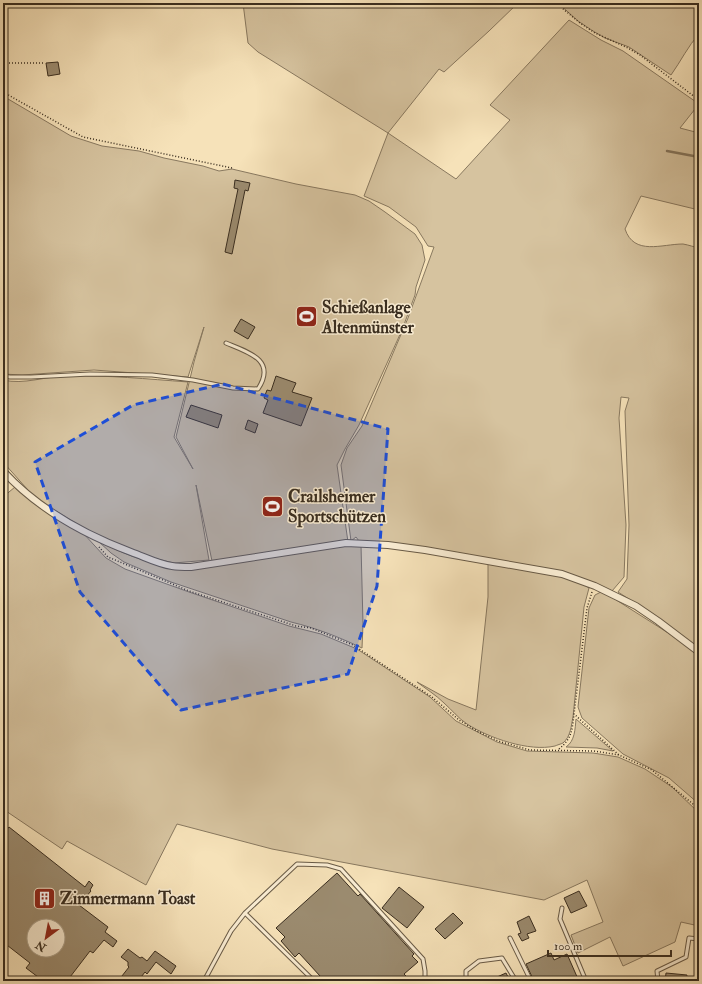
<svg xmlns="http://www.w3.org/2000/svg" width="702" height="984" font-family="'IM FELL Double Pica',serif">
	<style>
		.green { fill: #d6c39f; stroke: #88785f }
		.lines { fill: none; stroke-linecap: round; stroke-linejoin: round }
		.stream { stroke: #84745c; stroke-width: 2.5 }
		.building { fill: #9b8b6f; stroke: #392d1f; fill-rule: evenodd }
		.lane-casing { stroke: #685a46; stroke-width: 5 }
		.street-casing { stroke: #685a46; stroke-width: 8 }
		.path { stroke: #392d1f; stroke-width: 1.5; stroke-dasharray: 1 2; stroke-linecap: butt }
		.lane { stroke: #f9ecd2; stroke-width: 3 }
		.street { stroke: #f9ecd2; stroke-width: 6 }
		.marked { fill: #1d4ed8; fill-opacity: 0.2; stroke: #1d4ed8; stroke-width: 3; stroke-dasharray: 8 5; stroke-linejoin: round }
		.labels { text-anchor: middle; stroke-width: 3; stroke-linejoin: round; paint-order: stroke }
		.poi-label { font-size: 17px; font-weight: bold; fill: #392d1f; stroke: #f9ecd2; text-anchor: start }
	</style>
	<rect width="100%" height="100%" fill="#f6e2b9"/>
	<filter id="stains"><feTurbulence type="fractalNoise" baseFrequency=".005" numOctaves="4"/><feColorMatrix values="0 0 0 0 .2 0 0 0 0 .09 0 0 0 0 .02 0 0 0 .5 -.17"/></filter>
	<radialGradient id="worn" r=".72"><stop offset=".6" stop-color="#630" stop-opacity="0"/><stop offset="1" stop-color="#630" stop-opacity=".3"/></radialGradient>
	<path class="green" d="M243 3H518L489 31 444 72 439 69 388 133 456 179 510 120 490 105 569 20 601 40 623 51 699 104 680 128 699 133V210L641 196 625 229C634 256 662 244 683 244 689 245 694 247 699 248V650L657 617 618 592 627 579 629 525 625 411 629 398 621 397 619 418 626 525 624 577 612 591 556 570 359 541 356 537 351 541 341 465 347 448 362 426 408 318 434 247 428 246 416 227 389 207 364 196 388 133 258 52 248 43Z
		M558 3H699V34C688 46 681 61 671 75L629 47 605 38 593 31 578 21Z
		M3 96 71 136 102 146 139 151 164 158 203 166 219 171 232 169 296 184 355 195 369 201 385 212 415 234 422 245 425 260 416 287 415 295 402 330 359 425 345 449 337 465 348 542 212 561 196 485 209 560 174 563 149 557 122 547 89 531 36 499 3 462V380C24 385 46 376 67 376 108 375 147 379 188 382L174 437 193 469 176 437 194 362 204 327 188 377 94 370 22 375 3 374Z
		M15 487 83 533 106 558 125 569 189 592 289 626 321 634 357 649 430 697 456 721 497 742 527 751 593 753 618 757 645 769 672 787 699 813V926L681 922 675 942 623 966 610 937 578 953 571 935 603 922 587 880 544 900 272 849 177 824 146 885 67 841 62 849 3 809V497Z
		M98 541C123 554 149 563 176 569L340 545H361L363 624 362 648C339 637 316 628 291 622L171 582 124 562 111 553Z
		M488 564C512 568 571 573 589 588L584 607 573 717C571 726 571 736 563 743 561 744 557 745 555 746 529 752 489 738 467 724 458 718 452 710 444 703 436 695 426 689 417 682L448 699 476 710 488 597Z
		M601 592 610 596 673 636 699 656V804L669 778 623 754 582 718 578 707 589 608 595 595Z
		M576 719 613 751 597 748 566 747C575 741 575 729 576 719Z"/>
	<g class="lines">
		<path class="stream" d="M667 151 699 157"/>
	</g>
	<path class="building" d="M58 62 60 74 48 76 46 63Z
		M235 180 250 183 248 191 245 190 232 254 225 252 238 189 234 188Z
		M241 319 255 327 248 339 234 331Z
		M276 376 296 383 292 392 312 398 301 426 263 413 268 400 264 398 267 390 271 391Z
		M191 405 222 415 218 428 186 417Z
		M248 420 258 424 255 433 245 429Z
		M9 827 85 887 89 881 93 885 90 890 91 891 79 905 108 927 105 932 117 941 113 947 104 940 93 953 90 951 67 981H35L38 977 26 968 30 963 3 942V834ZM34 926H58V950H34Z
		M337 873 358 896 360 894 414 954 412 956 418 962 404 974 411 981H317L320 976 299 953 295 957 281 941 285 937 276 928Z
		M399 887 424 907 407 928 382 908Z
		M579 891 587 906 571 913 564 898Z
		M453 913 463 923 445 939 435 929Z
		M529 916 536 931 527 934 529 938 522 941 518 934 521 933 517 922Z
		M128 949 140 958 142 957 147 961 155 951 176 966 171 974 156 962 147 974 145 972 138 981H118L129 967 128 966V962L121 957Z
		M551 953 554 960 567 954 578 979 573 981H534L526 964Z
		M506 973 510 981H488Z
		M666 973 687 975 686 981H665Z"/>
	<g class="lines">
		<defs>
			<path id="lane" d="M3 376 10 377H31L90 374 152 375 193 380 233 388 258 389C277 360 248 352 226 343
				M562 908 560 919 586 981
				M245 913 297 864 327 865 341 869 423 959 425 971V981
				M510 938 531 981
				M204 981 231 931 245 913 314 981
				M466 981V971L479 961 502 958 516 981
				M658 981 657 971 686 957 689 938 699 939"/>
			<path id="street" d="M3 471C38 509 83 534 131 552 145 557 158 564 172 566 178 567 185 567 191 567L346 543 388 545 425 550 562 574 595 586 636 606 658 621 699 652"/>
		</defs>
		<use href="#lane" class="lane-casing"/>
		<use href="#street" class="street-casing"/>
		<path class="path" d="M556 3 580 23 595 33 628 48 640 55 687 91 692 95 699 97
			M3 63H44
			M3 92 83 137 232 168
			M99 547 108 557 189 591 296 626 311 628 353 645 432 697 459 720 477 731 498 741 530 750 594 751 619 755 652 770 699 809
			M592 592 587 608 574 714 619 755
			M559 749C572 738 572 731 574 714"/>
		<use href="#lane" class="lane"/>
		<use href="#street" class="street"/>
	</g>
	<path class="marked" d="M223 384 388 429 377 586 348 674 181 710 80 592 35 462 133 405Z"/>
	<defs>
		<symbol id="stadium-square" viewBox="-11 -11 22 22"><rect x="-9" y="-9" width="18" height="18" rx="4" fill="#8f2418" stroke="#f9ecd2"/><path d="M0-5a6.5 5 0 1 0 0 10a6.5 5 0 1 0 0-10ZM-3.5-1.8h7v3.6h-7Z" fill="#fff"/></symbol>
		<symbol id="building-square" viewBox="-11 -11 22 22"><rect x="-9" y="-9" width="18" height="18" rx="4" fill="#8f2418" stroke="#f9ecd2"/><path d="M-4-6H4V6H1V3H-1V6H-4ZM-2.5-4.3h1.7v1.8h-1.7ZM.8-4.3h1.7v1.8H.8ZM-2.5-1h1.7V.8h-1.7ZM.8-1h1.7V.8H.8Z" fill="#fff"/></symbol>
	</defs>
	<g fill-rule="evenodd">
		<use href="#stadium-square" x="294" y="304" width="25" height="25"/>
		<use href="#stadium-square" x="260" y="494" width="25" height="25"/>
		<use href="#building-square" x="32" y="886" width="25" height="25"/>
	</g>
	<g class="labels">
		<g class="poi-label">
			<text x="322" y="313">Schießanlage<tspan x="322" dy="20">Altenmünster</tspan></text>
			<text x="288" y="502">Crailsheimer<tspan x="288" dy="20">Sportschützen</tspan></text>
			<text x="60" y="904">Zimmermann Toast</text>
		</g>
	</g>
	<rect width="702" height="984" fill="none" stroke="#f6e2b9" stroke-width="16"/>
	<rect x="4" y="4" width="694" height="976" fill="none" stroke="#392d1f" stroke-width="2"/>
	<rect x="8" y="8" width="686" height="968" fill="none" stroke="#392d1f"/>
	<g transform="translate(46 938) rotate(212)"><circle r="19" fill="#f9ecd2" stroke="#aca08a"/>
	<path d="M0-3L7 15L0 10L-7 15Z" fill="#8f2418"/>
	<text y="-6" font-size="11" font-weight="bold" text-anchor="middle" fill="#392d1f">N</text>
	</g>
	<path d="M548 950v6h123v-6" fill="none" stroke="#392d1f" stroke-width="2"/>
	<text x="554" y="950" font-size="12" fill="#392d1f" stroke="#f9ecd2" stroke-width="3" paint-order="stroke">100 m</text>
	<rect width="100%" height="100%" filter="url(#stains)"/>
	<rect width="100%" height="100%" fill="url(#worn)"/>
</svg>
